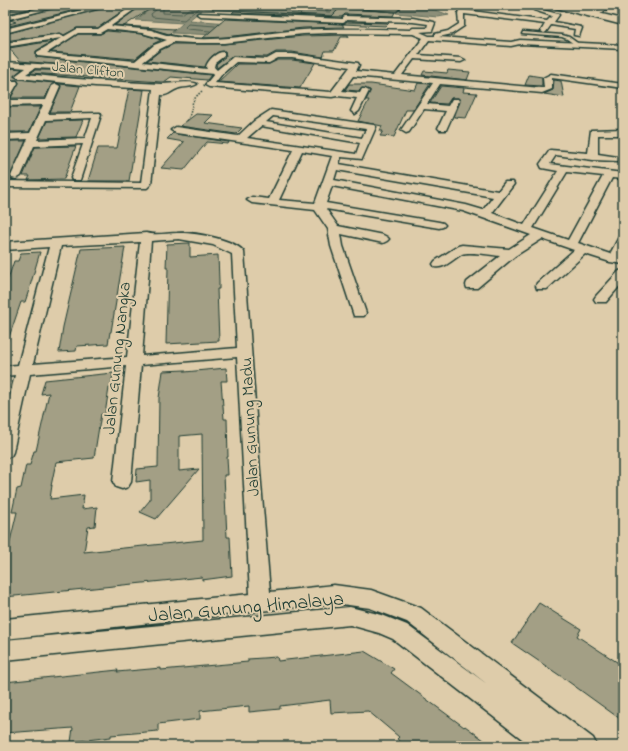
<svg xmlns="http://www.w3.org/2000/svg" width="628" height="751" font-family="'Indie Flower',sans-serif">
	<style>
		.water { fill: #8c8e78; stroke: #606e5d }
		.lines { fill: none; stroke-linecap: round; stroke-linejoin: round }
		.shore { stroke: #4b5d4f; stroke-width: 1 }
		.building { fill: #a39f85; stroke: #1f3d34 }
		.lane-casing { stroke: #1f3d34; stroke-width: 3 }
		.street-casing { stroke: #1f3d34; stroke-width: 3 }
		.secondary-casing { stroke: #1f3d34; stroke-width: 3 }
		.path { stroke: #1f3d34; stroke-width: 1.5; stroke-dasharray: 1.5 1.5; stroke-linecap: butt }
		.lane { fill: #deccaa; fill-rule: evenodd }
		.street { fill: #deccaa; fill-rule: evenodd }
		.secondary { fill: #deccaa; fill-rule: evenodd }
		.labels { text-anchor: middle; stroke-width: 4; stroke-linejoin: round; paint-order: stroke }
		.far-street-label { font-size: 14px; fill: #1f3d34; stroke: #deccaa }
		.street-label { font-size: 17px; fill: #1f3d34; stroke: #deccaa }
		.near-street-label { font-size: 20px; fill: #1f3d34; stroke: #deccaa }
	</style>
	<rect width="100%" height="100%" fill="#deccaa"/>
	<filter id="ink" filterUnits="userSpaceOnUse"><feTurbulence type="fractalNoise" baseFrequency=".025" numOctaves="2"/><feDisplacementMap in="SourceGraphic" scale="8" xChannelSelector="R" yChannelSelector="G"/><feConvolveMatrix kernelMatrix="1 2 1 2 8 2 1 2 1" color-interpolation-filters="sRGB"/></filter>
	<g filter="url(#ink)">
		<path class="water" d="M175 5H342L332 16 203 9 189 20 229 23 216 35 172 33 183 23 136 20 154 6 171 7Z
			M401 5C417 5 434 9 449 15L438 17 396 13 402 5Z"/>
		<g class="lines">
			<path class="shore" d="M158 5 157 9 151 14 152 17 184 20 203 5
				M163 5V13L182 14 194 5
				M205 5 330 12 336 5
				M210 31 187 29 185 27 188 24 215 26"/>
		</g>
		<path class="building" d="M27 5H46L8 14 6 13 11 12 6 10Z
			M65 5H96L5 27V25L16 22 10 20Z
			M113 5H131L98 28H77L64 35 60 33 5 41V34Z
			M142 5H156L124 26 175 29 169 34 151 29 115 25Z
			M340 8 395 12 393 16 345 14 342 17 232 13 234 11 332 16Z
			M225 19 342 24 344 27 303 28 226 37 203 38Z
			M347 22 389 23 386 26 343 24Z
			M107 31 142 34 161 40 153 44 135 59 51 52 78 34H100Z
			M348 35 349 37H341L334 51H325L323 57 292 52H276L267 57 233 56 217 68 216 64 226 56 225 51 218 52 212 56 205 67 147 61 161 50 174 44H224L303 36Z
			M53 41 36 51V57L211 75 207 80 171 77 164 82H161L30 73 35 70H55L59 66 54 64 20 61 9 48Z
			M278 60H292L315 63 300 88 218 82 237 64H269Z
			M13 68 22 69 14 76 18 79 54 83 51 85 45 98H11L19 82 17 80H11L5 88V73Z
			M448 70 470 72 467 80 422 75 424 71 447 73Z
			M529 75 542 77V86L525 85Z
			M554 80 561 81 564 97 544 94 553 90Z
			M418 83 430 84 413 110H406L394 137 380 136 383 131H380L382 126 358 121 369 100H366L370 92V90L362 88 359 91 345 90 349 84H371L415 90Z
			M59 84 80 86 70 112H50L61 87Z
			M441 86 464 88 463 92 477 93 466 118 454 117 460 102 458 98H451L447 104 430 103Z
			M129 89 144 90 129 181H88L98 148H117Z
			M9 107H41L29 132H5V115Z
			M196 114 213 115 205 123 242 128 236 134 180 126Z
			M83 120 76 137 39 138 47 121Z
			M173 133 176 134 229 142 228 144 207 142 184 170 161 168 184 142 167 139Z
			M5 141H26L10 177H5Z
			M76 146 64 179 28 180 30 176H23L35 147Z
			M190 243V257L218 255 219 281V289H217L219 341 166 344 168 268H166L167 244Z
			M125 247 111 332H110L108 344 77 346 76 351 59 352 63 327 81 249Z
			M40 252 28 293 25 302H21L7 343 5 342V279H8L14 261H18L21 253Z
			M226 368 227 381H221L224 419H227L228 457H227L228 475H224L227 537H230L232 576 202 580V577L5 597V554H7L17 512H12L17 489 21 488 26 465H30L34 451H36L49 393 41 394 45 380 113 373 111 388H109L105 414H101L94 458 56 462 51 486 52 485 50 499 84 495 82 509 97 507 95 526 88 527 84 552 203 540 202 434 179 436V471L199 469 156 519 140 512 150 500V480L136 482 137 469 158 467 159 398 163 371 185 370V372Z
			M539 603 581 629 577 636 623 666V721L562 677 512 643Z
			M364 651 394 669 391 673 464 727 465 726 492 746H406L397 739 399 737 368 711 331 713 330 700 280 706V709L249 712V706L200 711V719L158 724V731L111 735V737L71 742 73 728 5 733V682L118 670 117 672 161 668V670L248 662V659L277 657 278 661Z"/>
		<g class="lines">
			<defs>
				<path id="lane" d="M523 32 562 35 569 37 580 45 577 46 567 39 562 37 522 34Z"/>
				<path id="street" d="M5 5H13L5 8Z
					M53 5H64L5 20V16Z
					M102 5H112L5 33V29Z
					M134 5H141L111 26 151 30C198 49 253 33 303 30 339 28 374 29 410 30L413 28H427L428 24 413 22 346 20 345 22 343 23 200 16 197 14 198 13 343 19V17L345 16 413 18 434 22 435 23 432 31 420 32 429 36H435V34L448 31 459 24 458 14 460 5H466L465 10 547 21 552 16 534 10 542 5H550L543 10 558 14 559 15 554 22 581 27 582 28 579 36 574 35 575 29 551 25 546 32 544 33 541 31 545 24 464 14V26L452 34 439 37 511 42 520 40 623 45V49L520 44 511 46 429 40 418 55 461 58 465 60 461 62 414 59 402 75 541 88H544L543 78 551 74 623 84V88L552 78V89L542 93 440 84 427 104 448 106 452 99H458L459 101 446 130H440L438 128 446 111 424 109 409 132 406 133 401 130 433 83 353 76 342 91 360 93 362 89H365L369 91 359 111 355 114 351 111 357 98 337 96 332 97 209 87 205 85 214 74 37 56V52L61 38 5 47V43L60 34 62 35 63 37 77 29H98ZM107 29 142 33 167 40 154 45 135 61 47 53 78 33H100ZM330 33 413 34 423 38 395 75 356 71 359 65 358 63 292 54H276L267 59 233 57 217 70 214 67 215 63 224 56V52C216 52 208 60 206 67L207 69 143 62 160 49 174 42 193 43H224L303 34ZM278 58H292L350 67 331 92 215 83 222 74 236 62 269 63Z
					M339 5 396 7 399 9 396 11 342 7Z
					M567 5H576L599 10 605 5H612L600 14 581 10Z
					M5 62 54 65 58 67 54 69 35 68 26 74C71 79 116 82 161 84 170 84 192 80 197 84 191 88 183 86 177 89 171 91 168 96 161 95L151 184 147 188 5 187V181L141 183 153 89 95 86 19 78 15 76 26 68 5 66Z
					M11 81H17L18 83 8 100H5H46L52 86 56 84 60 86 48 114 100 113 101 115 80 180H72L71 178 83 144 34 146 21 176 16 179 12 178 11 176 28 139 5 140V134L30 133 43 105 5 106V91ZM92 118 85 138 37 140 46 120Z
					M271 110 374 125 376 127 362 159 341 157 339 164 498 191 505 182H513L514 184 492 213 524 225 558 171 542 168 540 164 550 150 588 153 591 130 623 129V135H598V154L618 157 620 159 618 161 593 160 556 155 550 164 623 173V179L612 178 578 243 610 254 619 237 623 235V252L621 256H623V264L610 262 585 254 547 289H537L536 286 537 283 574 250 542 239 515 256 477 288H467L466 285 467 282 500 256C492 255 469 251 462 254 453 259 445 269 435 267L433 264 435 261 458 246 462 245 509 249 531 235 463 211 332 186 326 203 439 222 443 223 445 225 443 227 439 228 326 209 338 226 383 235 387 237 389 239 387 241 383 243 341 234 343 246 366 313 364 316H354L331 246 328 229 315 210 252 203 247 200 252 197 269 199 293 150 176 133 171 130 176 127 238 136 254 121ZM273 116 366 129 362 138 266 122ZM261 126 360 143 356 154 247 138ZM302 151 332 156 315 203 279 200ZM337 170 493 197 483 210 466 205 334 180ZM567 172 603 176 568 240 533 228Z
					M146 233C156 236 167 233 177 233 193 232 235 239 244 252L260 471 270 592 334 585 371 590 421 608 593 738 597 746H566L560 742 562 746H531L393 639 379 633 350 625 5 660V640L350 607 382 615 407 625 487 684 407 622 370 608 334 603 5 639V619L250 594 237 357 141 365 131 482 128 487 122 489 116 487 113 482 126 366 30 374 13 452 11 456 5 458V417L15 375 5 376V366L18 365 49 247 5 250V242ZM179 239 213 245 232 254 237 348 142 356 151 241ZM140 242 127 357 33 364 61 246Z
					M623 270V282L606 302H596L594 299 596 296 619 271Z"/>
				<path id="secondary" d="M551 5H565L623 19V25L552 7Z"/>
			</defs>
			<use href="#lane" class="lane-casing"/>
			<use href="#street" class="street-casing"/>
			<use href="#secondary" class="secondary-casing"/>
			<path class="path" d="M187 121C195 106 187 104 202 91"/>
			<use href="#lane" class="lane"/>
			<use href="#street" class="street"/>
			<use href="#secondary" class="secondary"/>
		</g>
	</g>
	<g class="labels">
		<g class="far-street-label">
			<text transform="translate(88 69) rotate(5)" y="5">Jalan Clifton</text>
		</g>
		<g class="street-label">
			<text transform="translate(116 358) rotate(-84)" y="6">Jalan Gunung Nangka</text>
			<text transform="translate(249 427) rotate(-93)" y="6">Jalan Gunung Madu</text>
		</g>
		<g class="near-street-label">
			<text transform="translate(246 606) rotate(-5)" y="7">Jalan Gunung Himalaya</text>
		</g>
	</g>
	<rect width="628" height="751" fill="none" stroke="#deccaa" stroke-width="20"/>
	<rect x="10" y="10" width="608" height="731" fill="none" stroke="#1f3d34" stroke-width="1.5" filter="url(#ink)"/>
</svg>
